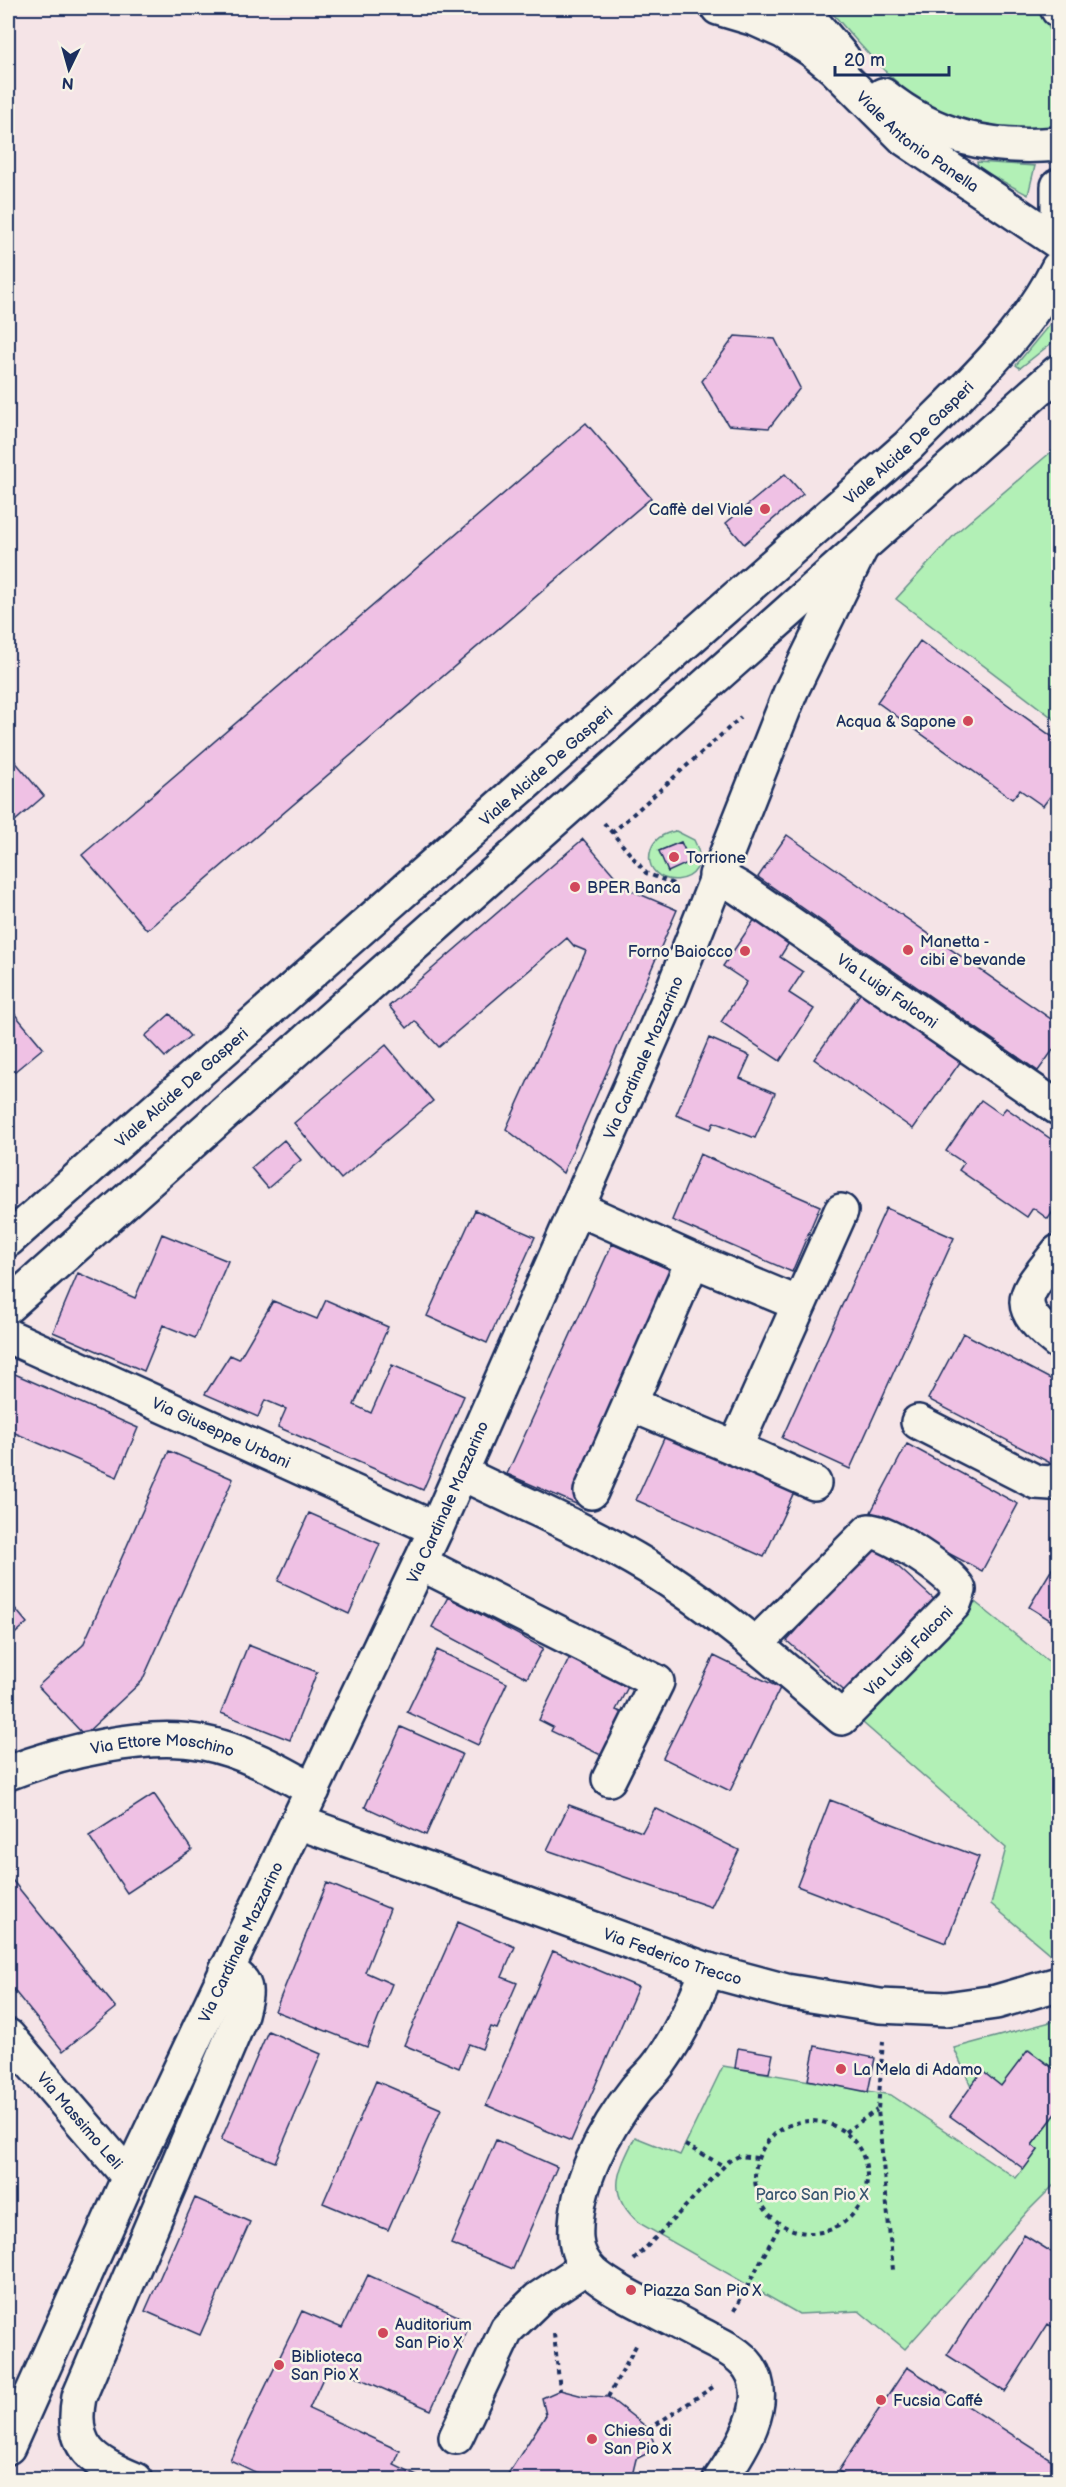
<svg xmlns="http://www.w3.org/2000/svg" width="1066" height="2487" font-family="'Balsamiq Sans',sans-serif">
	<style>
		.green { fill: #b2f0b6; stroke: #66908a; stroke-width: 1.5; fill-rule: evenodd }
		.building { fill: #efc1e4; stroke: #1b2f5e; stroke-width: 1.5 }
		.lines { fill: none; stroke-linecap: round; stroke-linejoin: round }
		.minor-casing { stroke: #1b2f5e; stroke-width: 38 }
		.major-casing { stroke: #1b2f5e; stroke-width: 38 }
		.path { stroke: #1b2f5e; stroke-width: 4; stroke-dasharray: 4.5 4.5; stroke-linecap: butt }
		.minor { stroke: #f7f3e8; stroke-width: 33 }
		.major { stroke: #f7f3e8; stroke-width: 33 }
		.poi-dot { fill: #d1495b; stroke: #f7f3e8; stroke-width: 2 }
		.labels { text-anchor: middle; stroke-width: 5; stroke-linejoin: round; paint-order: stroke }
		.street-label { font-size: 16px; fill: #1b2f5e; stroke: #f7f3e8 }
		.poi-label { font-size: 16px; fill: #1b2f5e; stroke: #f7f3e8; text-anchor: start }
		.park-label { font-size: 16px; fill: #395670; stroke: #f7f3e8 }
	</style>
	<rect width="100%" height="100%" fill="#f5e4e7"/>
	<filter id="ink" filterUnits="userSpaceOnUse"><feTurbulence type="fractalNoise" baseFrequency=".0167" numOctaves="2"/><feDisplacementMap in="SourceGraphic" scale="12" xChannelSelector="R" yChannelSelector="G"/><feConvolveMatrix kernelMatrix="1 2 1 2 8 2 1 2 1" color-interpolation-filters="sRGB"/></filter>
	<g filter="url(#ink)">
		<path class="green" d="M828 8H869L906 14 951 8H1038L1058 45V124C1040 133 1016 132 995 128 984 126 971 125 959 121 905 102 864 49 828 8Z
			M977 162 1035 166 1028 195 978 168Z
			M1058 314V338L1020 368 1016 365Z
			M1058 446V722L896 599 957 532Z
			M676 831 694 840C720 891 638 892 651 849 655 837 665 833 676 831ZM681 842 690 862 659 851Z
			M975 1602 1058 1669V1958L1056 1959 991 1904 1006 1848 855 1716Z
			M1058 2020V2072L1029 2050 1001 2086 983 2072 971 2086 954 2048Z
			M723 2066 891 2095 1016 2178 1038 2150 1032 2145 1058 2111V2181L1028 2211 905 2349 859 2311 799 2314 639 2223C605 2193 618 2172 635 2137L680 2155Z"/>
		<path class="building" d="M735 336 775 339 800 388 769 428 728 425 702 381Z
			M586 423 651 498 147 930 82 855Z
			M785 474 803 494 744 544 726 523Z
			M920 641 1058 741V786L1043 806 1020 790 1012 799 877 702Z
			M8 753 44 796 8 827Z
			M787 835 1058 1024V1043L1038 1071 758 877Z
			M583 839 625 888 677 910 563 1173 506 1129 586 951 574 946 567 938 439 1047 415 1021 407 1028 389 1006Z
			M681 842 690 862 668 872 659 851Z
			M757 916 792 938 780 957 803 972 789 993 814 1009 780 1061 721 1022 747 982 723 966Z
			M862 991 961 1061 913 1129 814 1059Z
			M8 1006 43 1048 8 1077Z
			M170 1014 190 1036 165 1057 145 1036Z
			M709 1038 750 1056 740 1078 775 1093 755 1138 714 1122 711 1129 676 1115Z
			M386 1045 433 1101 341 1179 294 1123Z
			M981 1100 1001 1114 1006 1108 1058 1144V1204L1048 1219 1033 1208 1027 1217 959 1170 964 1163 946 1151Z
			M284 1140 301 1160 268 1188 251 1168Z
			M700 1154 820 1206 792 1272 672 1220Z
			M886 1208 954 1238 850 1469 782 1438Z
			M475 1210 535 1237 487 1343 427 1316Z
			M162 1234 228 1261 195 1338 163 1325 144 1371 53 1332 78 1273 135 1298Z
			M612 1244 680 1274 576 1504 507 1474Z
			M326 1300 388 1327 354 1405 371 1413 392 1365 464 1396 423 1490 278 1427 286 1409 265 1400 258 1417 205 1394 230 1355 239 1359 273 1301 317 1319Z
			M963 1333 1058 1383V1467L928 1399Z
			M8 1371 138 1428 117 1477 8 1430Z
			M666 1434 794 1492 764 1557 636 1500Z
			M907 1444 1018 1504 982 1571 871 1512Z
			M169 1451 233 1479 142 1681 84 1735 38 1686 83 1645Z
			M309 1513 380 1544 349 1614 278 1581Z
			M874 1545 935 1600 849 1695 787 1641Z
			M1058 1559V1625L1029 1607Z
			M448 1597 543 1648 527 1678 432 1627Z
			M8 1600 27 1623 8 1640Z
			M248 1645 317 1672 290 1740 221 1713Z
			M437 1650 507 1683 478 1745 407 1712Z
			M571 1655 630 1683 616 1710 628 1715 607 1758 551 1731 553 1727 539 1720Z
			M714 1656 780 1688 730 1791 663 1758Z
			M401 1727 462 1754 426 1835 365 1807Z
			M154 1794 192 1850 127 1893 89 1836Z
			M830 1800 979 1857 946 1943 797 1886Z
			M569 1805 642 1832 655 1808 739 1850 711 1907 547 1850Z
			M8 1875 116 2008 63 2051 8 1983Z
			M327 1883 390 1909 365 1972 392 1984 367 2047 275 2011Z
			M458 1922 515 1947 502 1977 517 1983 497 2029 491 2027 482 2049 469 2044 459 2068 404 2045Z
			M553 1951 638 1987 571 2141 486 2105Z
			M268 2031 321 2054 275 2162 221 2140Z
			M815 2046 875 2058 868 2092 808 2080Z
			M738 2048 773 2054 769 2073 735 2068Z
			M1028 2050 1058 2072V2111L1032 2145 1038 2150 1024 2169 950 2116 982 2071 1001 2086Z
			M376 2081 441 2109 388 2230 323 2203Z
			M496 2140 557 2167 513 2269 451 2244Z
			M195 2198 250 2222 200 2335 145 2311Z
			M1024 2235 1058 2256V2331L1048 2324 1005 2392 947 2355Z
			M368 2275 471 2322 431 2410 329 2365 309 2409 400 2451 394 2465 425 2480H272L230 2460 302 2311 342 2328Z
			M907 2367 1058 2464V2480H853L838 2471Z
			M560 2390 583 2396 608 2397 649 2429 656 2449 636 2459 631 2480H504L546 2415 542 2398Z"/>
		<g class="lines">
			<defs>
				<g id="minor">
					<path id="s1" d="M716 875 739 888 1058 1108"/>
					<path d="M577 1208 693 1260 591 1492"/>
					<path d="M1058 1252C1025 1295 1009 1303 1058 1342"/>
					<path d="M693 1260 799 1304"/>
					<path id="s2" d="M8 1336 436 1529"/>
					<path d="M630 1404 735 1448 841 1211"/>
					<path d="M918 1422 1036 1482 1051 1483 1058 1480"/>
					<path d="M735 1448 814 1483"/>
					<path id="s3" d="M461 1473C524 1504 589 1531 648 1567 718 1610 780 1665 842 1718L954 1604 959 1590C954 1574 885 1530 869 1531L755 1645"/>
					<path d="M420 1563 657 1682 609 1779"/>
					<path id="s4" d="M8 1773C61 1752 148 1731 204 1743 242 1750 280 1771 313 1790"/>
					<path id="s5" d="M298 1822 708 1970 786 1991 880 2006 946 2009 996 2002 1058 1984"/>
					<path d="M708 1970C695 2000 682 2031 663 2058 656 2070 645 2079 636 2089 605 2128 573 2187 576 2239 578 2267 601 2281 624 2294 648 2307 672 2319 696 2332 714 2342 737 2350 749 2367 773 2402 740 2451 720 2480"/>
					<path id="s6" d="M8 2036 129 2177"/>
					<path d="M456 2437 507 2329 538 2299 586 2267"/>
					<path id="s7" d="M8 2447 129 2177 436 1529 671 994 791 691 861 548"/>
					<path d="M136 2480C94 2462 69 2449 79 2397L240 2018C246 1993 252 1982 226 1970"/>
				</g>
				<g id="major">
					<path id="s8" d="M718 8 755 19 784 32 812 50 834 68 905 139 1058 242"/>
					<path d="M801 8 843 58"/>
					<path d="M1057 8 1058 10"/>
					<path d="M883 95C936 138 992 150 1058 144"/>
					<path d="M1058 186V226"/>
					<path id="s9" d="M8 1240 908 446C962 391 1023 338 1058 268"/>
					<path d="M8 1306 1058 372"/>
				</g>
			</defs>
			<use href="#minor" class="minor-casing"/>
			<use href="#major" class="major-casing"/>
			<path class="path" d="M604 823 646 873 676 885
				M612 833 741 717
				M883 2041 878 2110 893 2270
				M755 2177a56 56 0 1 1 112 0a56 56 0 1 1-112 0Z
				M845 2132 877 2110
				M685 2145 724 2166
				M634 2260 729 2161 739 2156 758 2158
				M734 2311 780 2225
				M554 2334 560 2390
				M608 2397 638 2342
				M649 2429 716 2385"/>
			<use href="#minor" class="minor"/>
			<use href="#major" class="major"/>
		</g>
	</g>
	<g class="poi-dot">
		<circle cx="765" cy="509" r="6"/>
		<circle cx="968" cy="721" r="6"/>
		<circle cx="674" cy="857" r="6"/>
		<circle cx="575" cy="887" r="6"/>
		<circle cx="908" cy="950" r="6"/>
		<circle cx="745" cy="951" r="6"/>
		<circle cx="841" cy="2069" r="6"/>
		<circle cx="631" cy="2290" r="6"/>
		<circle cx="383" cy="2333" r="6"/>
		<circle cx="279" cy="2365" r="6"/>
		<circle cx="881" cy="2400" r="6"/>
		<circle cx="592" cy="2439" r="6"/>
	</g>
	<g class="labels">
		<g class="street-label">
			<text dy="6" stroke="none"><textPath href="#s8" startOffset="244">Viale Antonio Panella</textPath></text>
			<text dy="6" stroke="none"><textPath href="#s9" startOffset="1203">Viale Alcide De Gasperi</textPath></text>
			<text dy="6" stroke="none"><textPath href="#s9" startOffset="717">Viale Alcide De Gasperi</textPath></text>
			<text dy="6" stroke="none"><textPath href="#s1" startOffset="207">Via Luigi Falconi</textPath></text>
			<text dy="6" stroke="none"><textPath href="#s7" startOffset="1528">Via Cardinale Mazzarino</textPath></text>
			<text dy="6" stroke="none"><textPath href="#s9" startOffset="231">Viale Alcide De Gasperi</textPath></text>
			<text dy="6" stroke="none"><textPath href="#s2" startOffset="234">Via Giuseppe Urbani</textPath></text>
			<text dy="6" stroke="none"><textPath href="#s7" startOffset="1042">Via Cardinale Mazzarino</textPath></text>
			<text dy="6" stroke="none"><textPath href="#s3" startOffset="550">Via Luigi Falconi</textPath></text>
			<text dy="6" stroke="none"><textPath href="#s4" startOffset="159">Via Ettore Moschino</textPath></text>
			<text dy="6" stroke="none"><textPath href="#s7" startOffset="556">Via Cardinale Mazzarino</textPath></text>
			<text dy="6" stroke="none"><textPath href="#s5" startOffset="398">Via Federico Trecco</textPath></text>
			<text dy="6" stroke="none"><textPath href="#s6" startOffset="111">Via Massimo Leli</textPath></text>
		</g>
		<g class="poi-label">
			<text x="753" y="515" text-anchor="end">Caffè del Viale</text>
			<text x="956" y="727" text-anchor="end">Acqua &amp; Sapone</text>
			<text x="686" y="863">Torrione</text>
			<text x="587" y="893">BPER Banca</text>
			<text x="920" y="947">Manetta -<tspan x="920" dy="18">cibi e bevande</tspan></text>
			<text x="733" y="957" text-anchor="end">Forno Baiocco</text>
			<text x="853" y="2075">La Mela di Adamo</text>
			<text x="643" y="2296">Piazza San Pio X</text>
			<text x="395" y="2330">Auditorium<tspan x="395" dy="18">San Pio X</tspan></text>
			<text x="291" y="2362">Biblioteca<tspan x="291" dy="18">San Pio X</tspan></text>
			<text x="893" y="2406">Fucsia Caffé</text>
			<text x="604" y="2436">Chiesa di<tspan x="604" dy="18">San Pio X</tspan></text>
		</g>
		<g class="park-label">
			<text x="812" y="2200">Parco San Pio X</text>
		</g>
	</g>
	<rect width="1066" height="2487" fill="none" stroke="#f7f3e8" stroke-width="30"/>
	<rect x="15" y="15" width="1036" height="2457" fill="none" stroke="#1b2f5e" stroke-width="2" filter="url(#ink)"/>
	<g transform="translate(69 69) rotate(185)" stroke="#f7f3e8" stroke-width="4.5" paint-order="stroke">
	<path d="M0-4.5L10 22L0 15L-10 22Z" fill="#1b2f5e"/>
	<text y="-9" font-size="16" font-weight="bold" text-anchor="middle" fill="#1b2f5e">N</text>
	</g>
	<path d="M835 66v9h114v-9" fill="none" stroke="#1b2f5e" stroke-width="3"/>
	<text x="844" y="66" font-size="18" fill="#1b2f5e" stroke="#f7f3e8" stroke-width="4.5" paint-order="stroke">20 m</text>
</svg>
